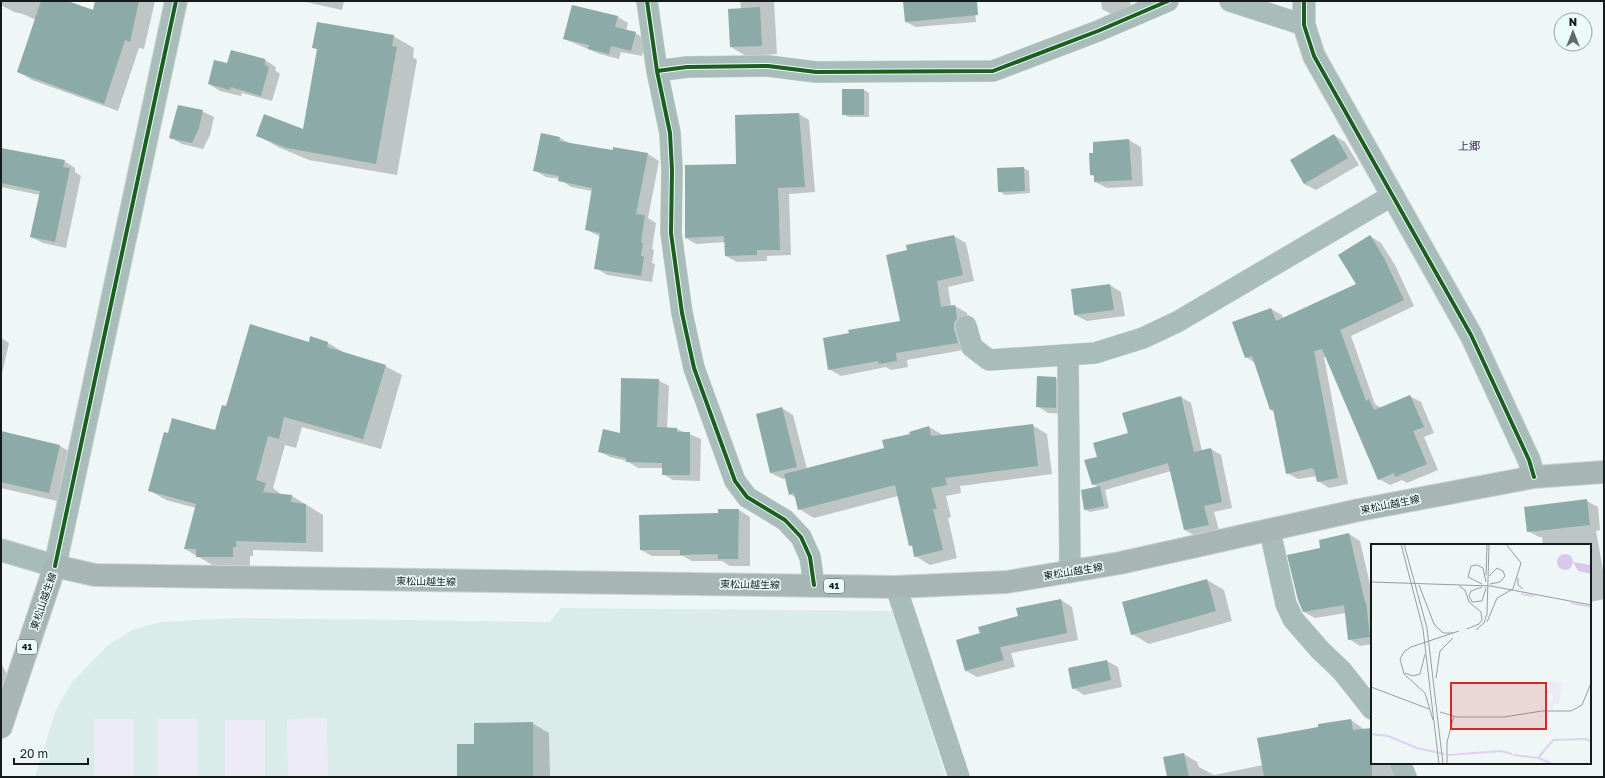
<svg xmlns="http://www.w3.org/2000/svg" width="1605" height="778" font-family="'Golos Text','Noto Sans JP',sans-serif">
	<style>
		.built { fill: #daece9 }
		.green { fill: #edeaf7 }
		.shadow { fill: #0003 }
		.building { fill: #8caaa7 }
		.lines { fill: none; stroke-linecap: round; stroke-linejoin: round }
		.minor-casing { stroke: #ccd3d1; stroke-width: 22 }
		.tertiary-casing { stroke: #ccd3d1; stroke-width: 24 }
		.secondary-casing { stroke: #ccd3d1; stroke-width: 24 }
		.primary-casing { stroke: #ccd3d1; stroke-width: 24 }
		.minor { stroke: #a8bcb9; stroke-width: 21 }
		.tertiary { stroke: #a8bcb9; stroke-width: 22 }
		.secondary { stroke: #a7bbb8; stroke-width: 22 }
		.primary { stroke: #a7b6b4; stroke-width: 22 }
		.cycleway-casing { stroke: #eafbf8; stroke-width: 6 }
		.cycleway { stroke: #1b5e20; stroke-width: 4 }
		.labels { text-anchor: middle; stroke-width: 3; stroke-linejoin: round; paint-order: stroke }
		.shield { fill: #eafbf8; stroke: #555e5d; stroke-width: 1 }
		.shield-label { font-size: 9px; font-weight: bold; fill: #151b1a }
		.street-label { font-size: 10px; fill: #151b1a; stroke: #eafbf8 }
		.neighbourhood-label { font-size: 11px; fill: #3f1e56; stroke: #eafbf8 }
		.inset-river { fill: none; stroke: #e1cff6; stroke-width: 2 }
		.inset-road { fill: none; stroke: #979f9d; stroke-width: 1 }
		.view { fill: #d62828; fill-opacity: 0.15; stroke: #d62828; stroke-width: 2 }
		.inset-edge { fill: none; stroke: #151b1a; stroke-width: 2 }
	</style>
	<rect width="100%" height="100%" fill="#eef7f5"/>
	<path class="built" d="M561 608 893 611 946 777H35L55 712 72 682 107 646 132 630 160 622 241 618 550 622Z"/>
	<path class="green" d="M327 718 328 777H288L287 719Z
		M94 719H134V777H94Z
		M157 719H197V777H157Z
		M225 720H265V777H225Z"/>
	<path class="shadow" d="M1 1H65L93 10 96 1H155L144 49 139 48 118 111 32 80 18 72 36 20 23 14 14 12 1 5Z
		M301 1H344L342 10Z
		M740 1H774L777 54 746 56 731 47 741 9Z
		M904 1H974L976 22 916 27 906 22Z
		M1101 1H1130L1132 11 1113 15 1102 9Z
		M572 6 618 17 628 23 626 31 635 33 646 39 642 56 621 52 619 59 600 54 564 39Z
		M393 36 414 48 413 57 417 60 397 175 309 160 278 147 257 135 304 131 318 50 313 47Z
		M265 60 276 67 275 70 280 74 272 101 242 93 241 96 220 91 209 84 228 65Z
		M864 90 869 93V117H849L843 114Z
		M202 111 214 117 210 135 203 149 182 144 171 138 176 112Z
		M799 114 809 120 815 192 789 194 791 255 767 256V261L737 262 726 256V242L696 244 686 238Z
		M541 134 560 138 571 144 614 151V148L648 154 659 161 648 218 656 223 652 249 654 250 652 263 655 264 652 282 607 275 596 268 601 237 587 230 592 191 571 187 560 179 546 177 534 170Z
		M1334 135 1345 142 1359 165 1316 190 1304 184Z
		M1129 140 1141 147 1143 186 1107 188 1095 182V177L1091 175Z
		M1 151 64 161 75 168V172L81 176 66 248 43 243 31 237 40 195 1 187Z
		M1024 168 1029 171 1030 193 1005 195 999 191Z
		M954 236 966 243 974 281 948 287 951 306H955L967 313 969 349 907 360 908 367 891 370 886 367 841 376 829 369 901 321 908 251Z
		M1370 236 1381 243 1395 265 1414 306 1351 336 1375 404 1381 408 1410 396 1421 402 1434 433 1424 437 1438 470 1407 483 1402 480 1390 485 1379 479 1327 357H1324L1348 484 1329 488 1318 481 1317 476 1298 479 1287 473 1274 412 1271 410 1255 363 1246 357 1271 309 1282 315 1283 319 1357 284Z
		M1110 285 1121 292 1125 316 1087 321 1075 315Z
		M1 338 9 343 1 378Z
		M311 338 328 343 345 353 385 366 402 375 381 449 302 427 296 448 285 445 273 488 282 495 292 496 323 515V552L253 550V556H250V566H214L185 549 196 508 166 500 149 490 215 431 226 407 309 343Z
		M1056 378 1067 385 1068 414 1048 413 1037 406Z
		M658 380 669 386 667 428 677 429 701 439 700 481 673 480 663 474V468H638L627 461 610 457 599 451 621 434Z
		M1181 397 1191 403 1202 451 1211 449 1221 455 1232 508 1214 512 1219 530 1195 536 1185 530 1171 471 1105 490 1109 508 1090 512 1084 509 1098 487 1092 484 1098 457Z
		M782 408 793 415 807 469 885 449 911 435 929 427 943 435 1032 425 1047 434 1052 474 960 486 961 493 946 496 951 517 948 518 957 558 930 565 915 556 913 547 910 545 898 496 814 518 799 509 796 498 790 494 786 478 783 479 771 473Z
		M1 432 60 446 80 458 70 504 1 488Z
		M1587 501 1598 507 1600 530 1596 531 1604 576V599L1590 602V545H1543L1542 537H1539L1528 531Z
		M739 510 750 517V566H730L722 561H692L683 556H652L641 550 719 514Z
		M1349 534 1360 541 1372 593V644L1360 646 1349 639 1346 613 1315 618 1304 612 1321 548Z
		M1207 580 1224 590 1232 621 1149 644 1132 634Z
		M1061 600 1072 607 1078 640 1011 653 1015 667 977 677 966 671 982 634Z
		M1107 661 1118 667 1122 687 1084 695 1073 688Z
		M1 663 8 676 1 694Z
		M1351 720 1365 730 1372 729V763H1401L1403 777H1167L1184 754 1197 762 1199 767 1214 775 1263 765Z
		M532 723 549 733 550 777H458L475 745Z"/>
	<path class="building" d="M41 1H68L93 10 95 1H139L130 42 125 40 104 104 17 72Z
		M903 1H977L978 15 905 22Z
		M572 5 618 16 615 27 636 32 631 51 611 46 609 54 588 49 589 45 563 39Z
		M760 7 762 46 730 47 728 9Z
		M317 22 394 35 392 46 397 47 376 164 287 148 256 136 264 114 303 129 317 49 312 48Z
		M231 50 265 59V65L269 67 261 96 231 87 230 90 208 84 214 60 227 63Z
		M842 89H864V115H842Z
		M178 105 203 110 199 128 192 143 169 138Z
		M799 113 805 187 778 188 780 250H757V255L725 256 724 236 685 238V165L736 164 735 115Z
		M541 133 560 137 559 141 600 148 613 150V147L648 153 636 214 645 215 641 242 643 243 641 256 644 257 641 276 594 269 600 233 585 230 592 188 558 181 559 176 533 171Z
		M1334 134 1348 158 1304 184 1290 160Z
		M1129 139 1132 180 1094 182V175H1090L1089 153H1093V142Z
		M1 148 65 160 63 167 70 168 55 242 30 237 40 191 1 183Z
		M1024 167 1025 191 998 192 997 168Z
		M954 235 963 275 937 281 941 307 955 305 957 318 954 323V329L958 343 896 353 897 361 879 364 878 361 828 370 823 338 849 333 848 330 900 321 886 255 907 250 906 245Z
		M1370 235 1384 258 1404 300 1340 330 1366 401 1369 399 1374 410 1410 395 1424 427 1413 431 1427 464 1395 477 1394 473 1378 480 1322 349 1314 351 1338 478 1317 482 1314 469 1311 468 1286 474 1273 409 1270 410 1252 356 1245 358 1232 322 1271 308 1276 321 1356 284 1338 255Z
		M1110 284 1114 310 1074 315 1071 289Z
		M250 324 309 342 310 336 328 342 327 347 386 365 363 439 284 417 279 439 268 436 256 480 266 483 263 492 292 495 291 502 306 504V543L236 541V547H233V557H196V549H184L196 504 148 491 164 432 168 433 172 418 215 430 222 405 226 406Z
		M1037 376 1056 377V408L1036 407Z
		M621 378 659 379 657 427 677 428V432H690V475H662V463L626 462V458L598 452 603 429 620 433Z
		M1181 396 1194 452 1211 448 1222 502 1204 506 1209 525 1184 530 1168 463 1092 485 1084 460 1097 457 1093 443 1128 433 1122 413Z
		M782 407 797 467 770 473 756 414Z
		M1033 424 1038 466 945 478 947 485 931 488 937 509H933L943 550 914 557 912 545 909 546 895 485 798 510 794 493 789 495 784 474 884 448 882 440 910 434 909 432 929 426 931 436Z
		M1 431 60 445 49 493 1 482Z
		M1100 486 1104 506 1084 510 1081 490Z
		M1587 499 1590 525 1527 532 1524 507Z
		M718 509H739L738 559H718V554L680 555V550H640L639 515 718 513Z
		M1349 533 1365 602H1366L1370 637 1348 640 1344 605 1303 612 1298 600 1287 555 1320 548 1319 540Z
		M1207 579 1216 611 1131 635 1122 602Z
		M1061 599 1067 633 1000 647 1004 660 965 671 956 640 980 633 978 627 1018 616 1016 608Z
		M1107 660 1111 680 1072 689 1068 668Z
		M1351 719 1353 730 1372 728V777H1264L1257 738 1318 727V724Z
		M533 722V777H457V744H474V723Z
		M1184 753 1189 777H1167L1163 757Z"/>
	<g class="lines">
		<defs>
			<path id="minor" d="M647 1 657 71 670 133 672 170 671 233 682 313 694 368 735 481 747 497 785 520 801 537 810 557 814 585
				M1230 1 1304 25
				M657 71 687 67 768 66 816 72 993 71 1098 31 1168 1
				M966 326 972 347 989 360 1095 353 1143 338 1177 322 1393 195
				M1068 355 1070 572
				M1270 531 1286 604 1293 619 1320 650 1342 671 1372 709
				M896 587 959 777
				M1400 763 1406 777"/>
			<path id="tertiary" d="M1304 1V25L1314 56 1471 335 1529 460 1534 477
				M55 566 176 1"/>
			<path id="secondary" d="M1 550 55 566"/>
			<path id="primary" d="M1 727 55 566 95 575 896 587 1007 582 1120 563 1359 510 1534 477 1604 472"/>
		</defs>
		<use href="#minor" class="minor-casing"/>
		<use href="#tertiary" class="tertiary-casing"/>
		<use href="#secondary" class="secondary-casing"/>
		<use href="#primary" class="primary-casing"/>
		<use href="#minor" class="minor"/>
		<use href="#tertiary" class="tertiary"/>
		<use href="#secondary" class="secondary"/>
		<use href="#primary" class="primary"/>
		<defs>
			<path id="cycleway" d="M647 1 657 71 670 133 672 170 671 233 682 313 694 368 735 481 747 497 785 520 801 537 810 557 814 585
				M1304 1V25L1314 56 1471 335 1529 460 1534 477
				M657 71 687 67 768 66 816 72 993 71 1098 31 1168 1
				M55 566 176 1"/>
		</defs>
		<use href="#cycleway" class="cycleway-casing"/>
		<use href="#cycleway" class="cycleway"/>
	</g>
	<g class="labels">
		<g class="shield">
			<rect x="824" y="579" width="20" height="14" rx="3"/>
			<rect x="17" y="640" width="20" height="14" rx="3"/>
		</g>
		<g class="shield-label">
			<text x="834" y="589">41</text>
			<text x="27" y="650">41</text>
		</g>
		<g class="street-label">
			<text transform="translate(1390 504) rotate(-11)" y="4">東松山越生線</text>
			<text transform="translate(1073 571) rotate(-9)" y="4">東松山越生線</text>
			<text transform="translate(426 581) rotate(1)" y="4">東松山越生線</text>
			<text transform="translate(750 584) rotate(1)" y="4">東松山越生線</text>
			<text transform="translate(43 601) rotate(-71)" y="4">東松山越生線</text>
		</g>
		<g class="neighbourhood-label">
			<text x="1469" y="150">上郷</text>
		</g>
	</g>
	<g transform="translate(1371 544)">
		<rect width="220" height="220" fill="#eef7f5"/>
		<path d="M179 137 191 139 188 160H183L182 166 179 165 178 157 182 156 181 149H177Z" fill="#edeaf7"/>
		<path d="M186 18a8 8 0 1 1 16 0a8 8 0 1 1-16 0ZM202 18 220 21V30L207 27Z" fill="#d8c8ed"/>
		<path class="inset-river" d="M150 50 163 52M200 59 220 63M0 190 17 192 46 204 74 210M77 211 130 207 141 210M142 211 168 214 181 220M167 214 182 196 215 195 220 198"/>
		<path class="inset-road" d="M30 0 52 85 68 220M33 0 56 84 72 220M135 0 150 19 142 45M115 31 116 0M118 32 126 24 132 27 134 32 129 38 119 40M147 34V41L152 45M0 38 120 42 220 61M111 40 97 33 100 22 106 21 112 24 115 38M48 41 63 80 72 89H82M88 42 94 46 98 58 110 68 111 76 107 81M111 43 100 47 98 52 101 58 111 57 115 44M116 78 126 54 142 45M96 85 108 80M105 86 113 79 116 70 118 0M34 129 42 132 49 130 54 110M65 134 69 107 82 94M0 143 58 165M69 168 86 173H133L171 167H200L211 161 220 139M62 176 54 149 33 130 29 115 33 108 40 103 88 87M76 220V198L83 172"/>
		<path class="view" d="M80 139H175V185H80Z"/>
		<rect width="220" height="220" class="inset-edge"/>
	</g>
	<rect width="1605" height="778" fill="none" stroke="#151b1a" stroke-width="4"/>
	<g transform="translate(1573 32)"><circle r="19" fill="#eafbf8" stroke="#95a19f"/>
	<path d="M0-3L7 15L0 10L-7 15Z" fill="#616867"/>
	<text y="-6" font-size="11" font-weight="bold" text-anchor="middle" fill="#151b1a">N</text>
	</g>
	<path d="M14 758v6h74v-6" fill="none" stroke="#151b1a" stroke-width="2"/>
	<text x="20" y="758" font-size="12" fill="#151b1a" stroke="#eafbf8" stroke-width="3" paint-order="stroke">20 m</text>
</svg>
